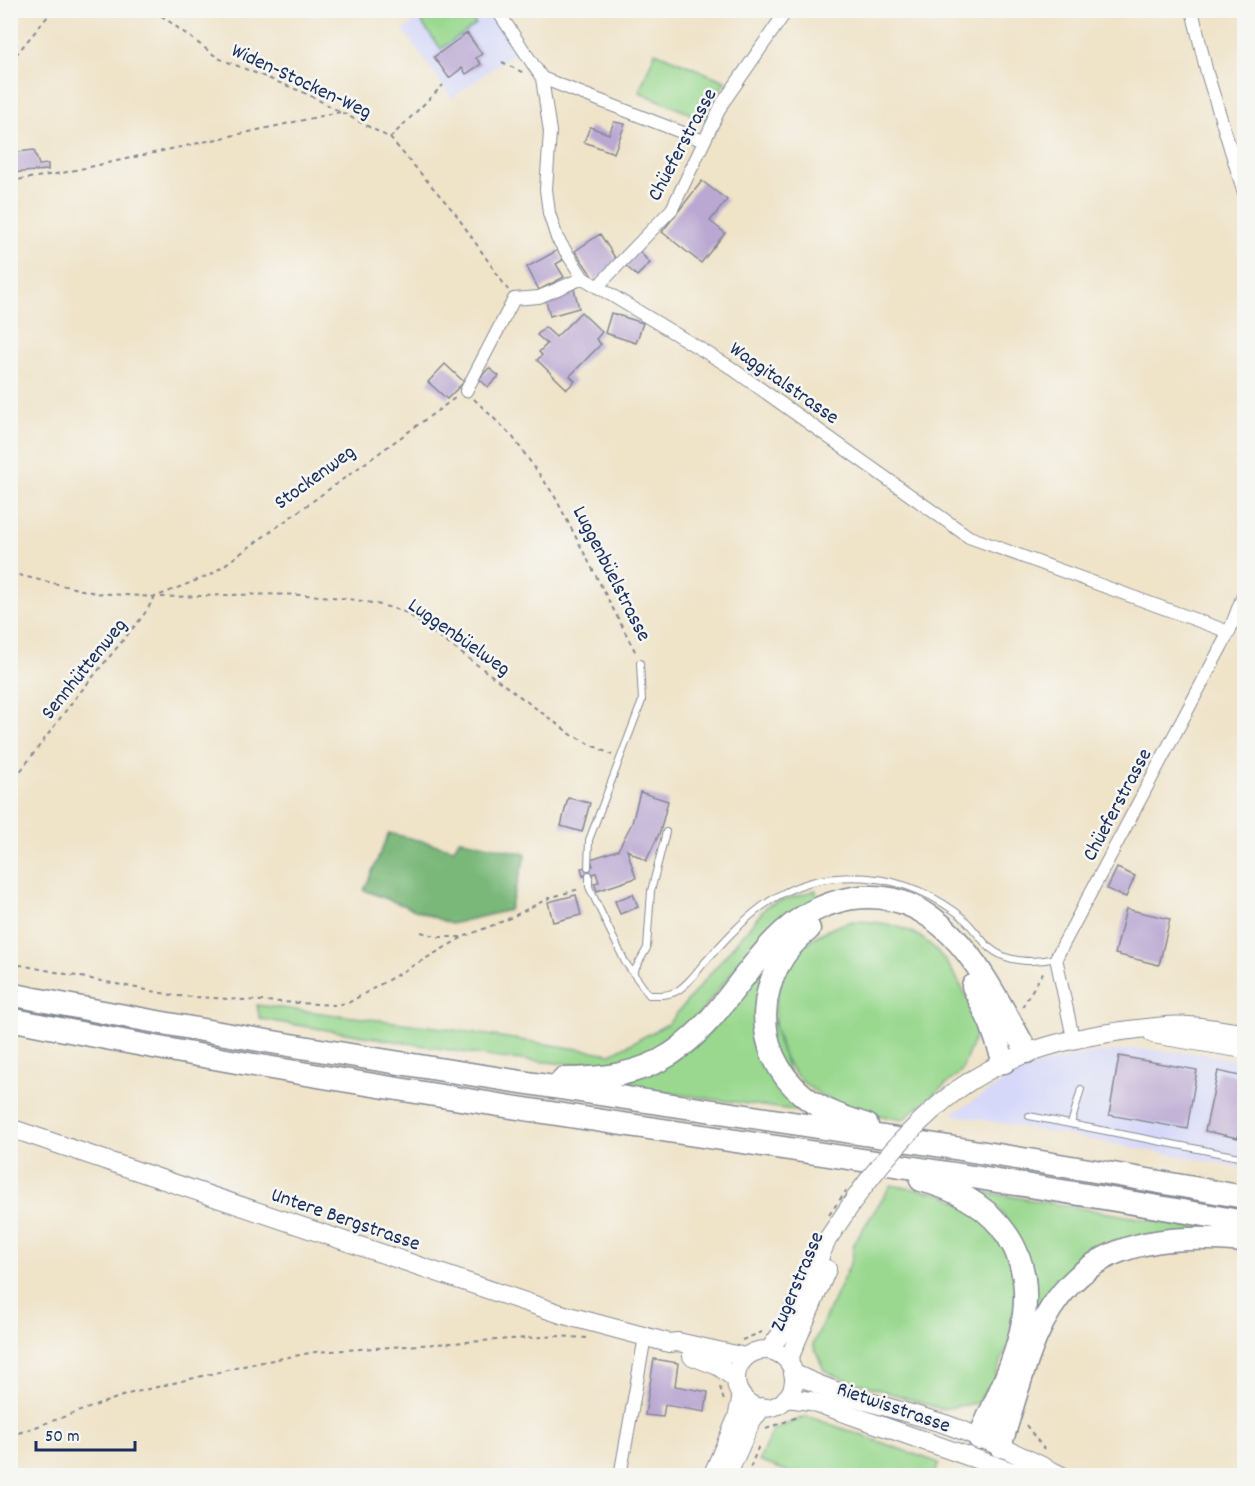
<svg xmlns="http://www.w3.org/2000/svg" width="1255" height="1486" font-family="Dekko,sans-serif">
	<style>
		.built { fill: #d6d8f9 }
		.green { fill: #99d88e; stroke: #5a8476; stroke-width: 1.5 }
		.forest { fill: #7ab879; stroke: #4a746c; stroke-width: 1.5 }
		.building { fill: #baa7d2 }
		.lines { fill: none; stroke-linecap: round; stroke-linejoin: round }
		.service-casing { stroke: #858993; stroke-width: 8 }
		.minor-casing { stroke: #858993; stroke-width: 14 }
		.secondary-casing { stroke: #858993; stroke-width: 20 }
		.motorway-casing { stroke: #858993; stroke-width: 25 }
		.path { stroke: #858993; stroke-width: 2; stroke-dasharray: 4.5 4.5; stroke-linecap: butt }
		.service { stroke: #fff; stroke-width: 6 }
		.minor { stroke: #fff; stroke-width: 12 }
		.secondary { stroke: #fff; stroke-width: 18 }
		.motorway { stroke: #fff; stroke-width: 22 }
		.secondary-bridge-casing { stroke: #858993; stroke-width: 20; stroke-linecap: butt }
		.path-bridge { stroke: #858993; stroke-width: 2; stroke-dasharray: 4.5 4.5; stroke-linecap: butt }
		.secondary-bridge { stroke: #fff; stroke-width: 18 }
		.labels { text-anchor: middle; stroke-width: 5; stroke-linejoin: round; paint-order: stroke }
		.street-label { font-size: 21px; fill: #1b2f5e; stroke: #f6f6f2 }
	</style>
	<rect width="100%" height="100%" fill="#f6f6f2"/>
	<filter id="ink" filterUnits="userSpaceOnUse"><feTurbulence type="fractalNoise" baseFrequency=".0167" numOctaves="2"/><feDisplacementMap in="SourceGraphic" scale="12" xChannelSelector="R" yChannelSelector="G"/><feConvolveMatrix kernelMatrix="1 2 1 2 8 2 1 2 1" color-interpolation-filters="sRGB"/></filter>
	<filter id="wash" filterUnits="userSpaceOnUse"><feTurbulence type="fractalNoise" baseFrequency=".008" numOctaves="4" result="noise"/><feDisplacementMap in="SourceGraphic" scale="24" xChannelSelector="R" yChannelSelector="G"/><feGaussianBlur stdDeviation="1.35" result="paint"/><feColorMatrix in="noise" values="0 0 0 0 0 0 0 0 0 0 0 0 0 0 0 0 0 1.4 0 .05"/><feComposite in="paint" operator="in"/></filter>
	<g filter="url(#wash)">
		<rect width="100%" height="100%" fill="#efe3c8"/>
		<path class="built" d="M430 11H494L520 49 452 98 403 30Z
			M1132 1049 1206 1054 1244 1062V1168L951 1114 1017 1074 1040 1065 1074 1056Z"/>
		<path class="green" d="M466 10 476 24 441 49 421 22 436 11Z
			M655 52 725 81 705 120 639 92Z
			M816 890 817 899 771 924 684 1033 632 1062 606 1067 499 1058 260 1019 257 1005 435 1027 611 1054 668 1024 768 905Z
			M853 921C932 921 949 960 980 1024L961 1072 902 1120C867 1113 833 1107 805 1084 764 1049 766 981 805 945 819 932 836 926 853 921Z
			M770 955 762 983 800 1111 617 1086 634 1079Z
			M891 1185 943 1194 983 1217 1007 1249 1018 1283 1009 1343 993 1381 977 1403 941 1409 836 1376 824 1370 813 1344 852 1260 854 1243Z
			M978 1191 1221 1232 1123 1241 1037 1323 1003 1214Z
			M807 1416 939 1463 934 1475H797L759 1461 772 1430Z"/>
		<path class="forest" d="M389 833 454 849 459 839 526 854 509 910 451 924 364 890Z"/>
		<g id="blocks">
			<path class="building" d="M467 33 482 54 476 58 481 64 466 74 462 68 449 78 434 57Z
				M614 122 625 124 614 153 584 142 590 127 609 134Z
				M34 150 39 165 48 164V170L10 173V153Z
				M702 181 727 200 710 221 725 233 701 263 662 232Z
				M600 234 619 264 595 280 575 251Z
				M558 250 563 260 556 264 564 277 539 290 527 267Z
				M639 251 650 263 637 276 625 265Z
				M574 289 579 308 550 316 545 297Z
				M581 312 602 332 596 339 601 344 570 376 575 381 567 389 537 360 542 355 539 352 547 344 537 335 545 327 556 337Z
				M611 313 643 323 636 343 605 333Z
				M445 364 464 382 447 399 428 382Z
				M489 368 499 376 488 387 479 379Z
				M640 792 668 801 660 832 646 861 627 850 636 878 597 891 594 883 599 882 596 873 583 876 581 868 593 866 591 859 618 850 632 823Z
				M568 798 590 803 582 832 561 826Z
				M1117 868 1135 876 1126 897 1107 889Z
				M633 894 638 907 620 914 615 901Z
				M576 895 581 915 553 922 548 902Z
				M1126 909 1170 919 1159 965 1115 954Z
				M1119 1056 1197 1070 1187 1129 1109 1115Z
				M1218 1071 1244 1077 1237 1119H1242L1238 1138 1205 1131Z
				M654 1359 678 1363 675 1386 708 1392 705 1412 665 1405 663 1417 645 1415Z"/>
		</g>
	</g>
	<g filter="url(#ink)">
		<use href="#blocks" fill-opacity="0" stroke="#858993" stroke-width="1.5"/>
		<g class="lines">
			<defs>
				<path id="service" d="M427 10 428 12
					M588 867 589 840 642 701 640 663
					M589 875V887L625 962 649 995C656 995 666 996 672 993 684 990 697 971 705 962 741 922 777 882 836 878 880 874 919 885 956 912 969 921 978 937 990 948 1007 963 1035 963 1056 958
					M633 973 647 948 651 891 666 832
					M1029 1116 1244 1158
					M1071 1124 1081 1089"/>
				<path id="minor" d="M497 10 542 78 550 132 546 189 549 213 557 238 583 278 727 365 969 537 1229 632
					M1192 10 1207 73 1244 193
					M542 78 704 141
					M597 287 672 209 722 104 787 10
					M466 391 514 299 539 297 583 278
					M1073 1038 1056 958 1229 632 1244 593
					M620 1476 645 1337"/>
				<path id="secondary" d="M1153 1034 1244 1049
					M957 1090C1019 1045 1091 1033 1166 1026 1191 1024 1219 1030 1244 1033
					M10 1128 561 1314 669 1343 678 1342 745 1357
					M769 1350 780 1335 812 1274 827 1240 861 1190
					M736 1379a29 29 0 1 1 58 0a29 29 0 1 1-58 0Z
					M692 1356 718 1366 736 1379
					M788 1361 827 1269
					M793 1373C841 1397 894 1408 945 1424 985 1438 1024 1457 1062 1476
					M786 1398 811 1401 1024 1476
					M712 1476 737 1418 742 1395
					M727 1476 750 1424 762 1407"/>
				<path id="motorway" d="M809 929C755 971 748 1051 804 1096 823 1111 845 1118 867 1125
					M973 986 991 1024 1004 1062
					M10 994C420 1076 834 1122 1244 1197
					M10 1019C419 1103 834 1149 1244 1222
					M563 1079C601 1079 638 1075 671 1054 715 1025 739 977 775 940 796 918 822 903 853 898 947 885 989 986 1027 1052
					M921 1180C986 1197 1033 1241 1024 1314 1019 1356 996 1399 979 1438
					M1000 1446C1012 1410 1021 1372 1036 1337 1076 1244 1153 1232 1244 1241"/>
			</defs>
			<use href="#service" class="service-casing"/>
			<use href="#minor" class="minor-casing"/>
			<use href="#secondary" class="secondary-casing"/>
			<use href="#motorway" class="motorway-casing"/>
			<path class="path" d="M154 10 218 58 305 93 390 138 455 213 508 290
				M10 62 53 10
				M502 62 524 73
				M390 138 443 85
				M10 181 62 173 340 112
				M474 399 512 436 554 495 637 655
				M10 573 95 593 155 597 212 574 455 398
				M161 597C240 596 333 586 407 613L572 735 612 755
				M10 785 73 701 143 616 155 597
				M421 932 439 937H463L506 920 549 898 579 889
				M10 963 177 996 334 1005 348 1003 463 937
				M1022 1007 1044 971
				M742 1340 762 1332
				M720 1387 724 1401
				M1026 1425 1044 1449
				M766 1429 800 1416
				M10 1436 128 1394 252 1364 315 1352 557 1336 586 1338
				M747 1476 759 1445"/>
			<use href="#service" class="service"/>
			<use href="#minor" class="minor"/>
			<use href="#secondary" class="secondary"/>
			<use href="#motorway" class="motorway"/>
			<defs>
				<path id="secondary-bridge" d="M861 1190C889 1152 919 1119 957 1090"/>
			</defs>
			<use href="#secondary-bridge" class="secondary-bridge-casing"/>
			<path class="path-bridge" d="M829 1215 846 1191"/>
			<use href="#secondary-bridge" class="secondary-bridge"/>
		</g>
	</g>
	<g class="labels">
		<g class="street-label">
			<text transform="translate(302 80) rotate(25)" y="7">Widen-Stocken-Weg</text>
			<text transform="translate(681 144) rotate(-62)" y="7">Chüeferstrasse</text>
			<text transform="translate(785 382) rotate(35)" y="7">Waggitalstrasse</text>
			<text transform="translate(314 476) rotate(-36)" y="7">Stockenweg</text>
			<text transform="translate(613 573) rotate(63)" y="7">Luggenbüelstrasse</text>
			<text transform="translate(460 636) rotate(35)" y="7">Luggenbüelweg</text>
			<text transform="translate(83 668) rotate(-51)" y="7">Sennhüttenweg</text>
			<text transform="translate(1116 804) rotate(-62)" y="7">Chüeferstrasse</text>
			<text transform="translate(346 1218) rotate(19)" y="7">Untere Bergstrasse</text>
			<text transform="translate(796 1281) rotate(-67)" y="7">Zugerstrasse</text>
			<text transform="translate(894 1406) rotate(19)" y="7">Rietwisstrasse</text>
		</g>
	</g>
	<rect width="1255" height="1486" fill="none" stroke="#f6f6f2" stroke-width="36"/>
	<path d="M36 1441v9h99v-9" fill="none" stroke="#1b2f5e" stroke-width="3"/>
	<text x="45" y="1441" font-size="18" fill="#1b2f5e" stroke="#f6f6f2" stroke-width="4.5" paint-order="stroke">50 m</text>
</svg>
